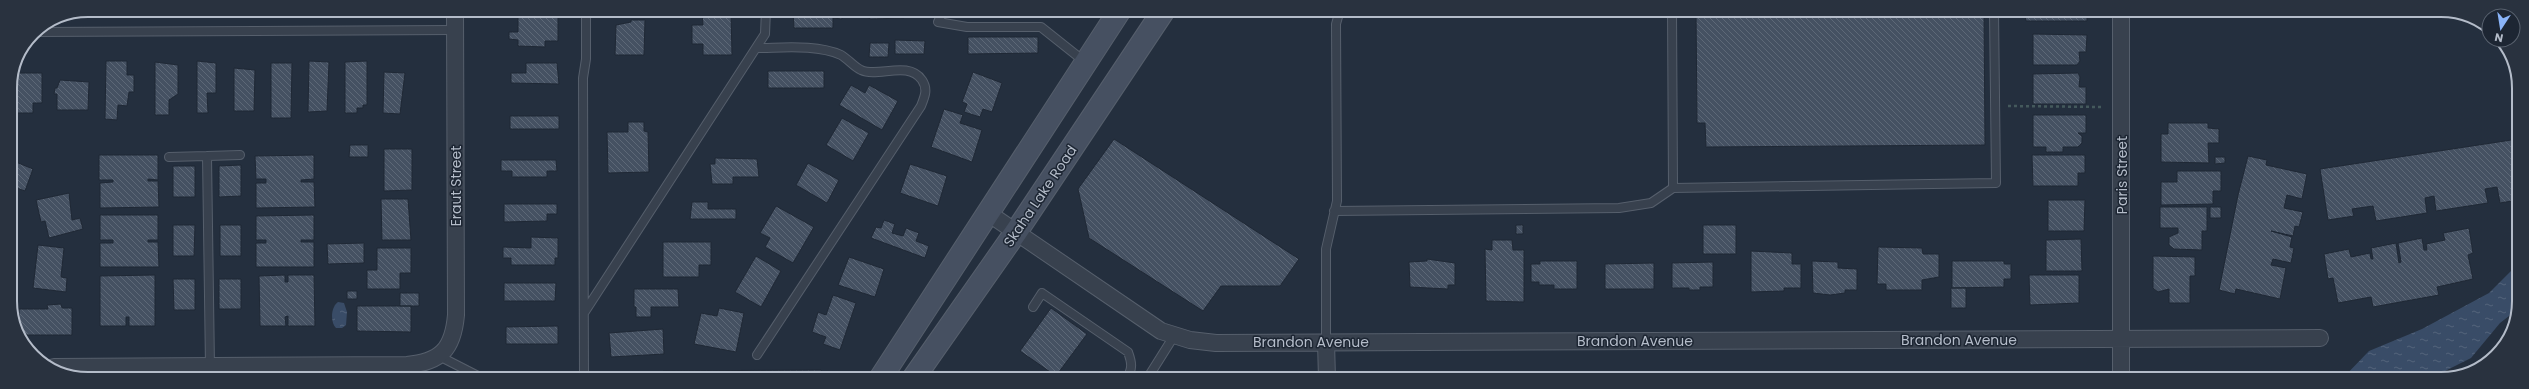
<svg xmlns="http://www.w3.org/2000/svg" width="2529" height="389" font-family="Poppins,sans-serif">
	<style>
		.water { fill: url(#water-ripples) }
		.building { fill: url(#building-back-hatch); stroke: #1f2835 }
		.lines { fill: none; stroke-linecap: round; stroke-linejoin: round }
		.service-casing { stroke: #565f6c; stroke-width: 10 }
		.minor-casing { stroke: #565f6c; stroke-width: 18 }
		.secondary-casing { stroke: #565f6c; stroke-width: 24 }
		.path { stroke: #44595c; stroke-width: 2.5; stroke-dasharray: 3 3; stroke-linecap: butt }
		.service { stroke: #38414e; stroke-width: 8 }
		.minor { stroke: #38414e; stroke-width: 16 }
		.secondary { stroke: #465061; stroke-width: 22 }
		.labels { text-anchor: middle; stroke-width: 3; stroke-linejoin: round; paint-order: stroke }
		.street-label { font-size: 14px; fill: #b4bcc9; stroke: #1d2633 }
		.rim { fill: none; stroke: #b4bcc9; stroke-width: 2 }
	</style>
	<defs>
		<pattern id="water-ripples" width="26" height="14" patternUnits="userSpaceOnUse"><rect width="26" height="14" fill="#394c67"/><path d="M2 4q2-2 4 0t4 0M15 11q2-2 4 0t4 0" fill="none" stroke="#53647b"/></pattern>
		<pattern id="building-back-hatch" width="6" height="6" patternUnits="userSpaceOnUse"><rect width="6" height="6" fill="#455162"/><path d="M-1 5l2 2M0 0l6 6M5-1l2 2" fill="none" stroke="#5d6877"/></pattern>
	</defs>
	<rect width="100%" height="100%" fill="#242f3e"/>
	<path class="water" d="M2518 264V309L2500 323 2471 358 2429 379H2342L2369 351 2422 329 2489 293Z
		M338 302 344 303 347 312 346 325 342 328H336C330 322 331 307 338 302Z"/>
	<path class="building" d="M518 10H558V41H545V47L518 46V40L509 39V32H518Z
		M793 10H842V19L833 18V28H794Z
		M866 10H904V18L871 19 866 17Z
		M1696 11H1984L1985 145 1706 147 1705 123H1697Z
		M2024 11H2087V21H2026Z
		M702 12H731L732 55H703V44H692V25H703Z
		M631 20H645L644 55H615L616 25 631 22Z
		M2033 34 2087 35 2086 52H2079L2080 61 2077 65H2033Z
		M968 37H1038V53L968 54Z
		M895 40 925 41 924 54H895Z
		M870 43H889L888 57H869Z
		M106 61H127V75H134V92H129L127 106 118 105 117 120 105 119Z
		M197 61 216 63V93H207L208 113H197Z
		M309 61 329 62 327 111 308 112Z
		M367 61V105H363V108H357V113H345V62Z
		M155 62 178 65V94L169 100V115H155Z
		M271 63H292L291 118H271Z
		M526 63H557L559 84 511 83V73H526Z
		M234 68 255 70 254 111H234Z
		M768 71H824V88H768Z
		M384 72 405 73 400 114 383 113Z
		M973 72 1002 83 992 112 983 109 980 117 964 112 967 104 962 102Z
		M13 73H42V103H33V113H10V88Z
		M2078 73 2080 77 2079 87H2086V104H2033V74Z
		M60 80 89 82 88 110H57V94H54L55 88H57Z
		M851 85 865 93 869 85 898 101 882 130 839 105Z
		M944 109 963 115 960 123 982 130 972 162 931 147Z
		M2033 115H2086V133H2078L2082 136V143L2078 147H2063V152H2046V147H2033Z
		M510 116H559V129H510Z
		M842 118 869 133 853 161 826 145Z
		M628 122H644V131L648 132 649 172 608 173 607 132H628Z
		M2168 123H2208V128L2219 129V143H2208L2209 163 2161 162V134H2168Z
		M1114 139 1299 259 1280 286H1221L1203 311 1089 238 1078 189Z
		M2518 139V200L2500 203 2497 187 2485 189 2488 203 2436 211 2434 196 2425 198 2427 213 2376 221 2373 206 2352 209 2354 216 2328 220 2320 169Z
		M350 145H368V157H349Z
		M384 149H412V190L384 191Z
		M99 155H158V180L148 179V181H158L159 207 100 208V183L113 182V180H99Z
		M314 155V179L301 180V182H314L315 207 256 208V183H266V179H256L255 156Z
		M2032 155H2085V173H2078V186H2033Z
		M2248 156 2267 160 2266 165 2307 174 2302 199 2287 195 2284 208 2303 212 2299 227 2295 226 2293 236 2271 231 2292 237 2290 247 2294 248 2291 263 2273 259 2271 265 2286 268 2280 299 2236 289 2235 294 2219 290 2238 195Z
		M2215 157H2225V163L2215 164Z
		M715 158 757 159 759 177H733V184H712L710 164H715Z
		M11 160 33 169 25 191 11 186Z
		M501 160H556L557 171H547V177H512V171H501Z
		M808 163 839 180 827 203 796 185Z
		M910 164 947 176 938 206 900 193Z
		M241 165V196L219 197V166Z
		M173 166H195V197H173Z
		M2177 171H2221V191H2213V204L2161 205V182H2177Z
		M69 193 72 220 80 218 83 229 49 238 45 221 41 222 36 200Z
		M381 199H408L411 240H382Z
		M2048 200H2085L2084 231H2048Z
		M692 202H708V209H736V219H690Z
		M504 204H557V214H547V221L504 222Z
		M776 206 814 227 793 263 765 247 770 238 760 233Z
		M2160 207H2207V231H2202V250L2174 249 2169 245V237L2178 233V228H2160Z
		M2210 207H2221V218H2210Z
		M100 215H158V240H148V242H158L159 267H100V243H113V240H100Z
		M314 215V240H301V242H314V267H256V243H266V240H256V216Z
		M884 220 895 224 892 233 903 236 906 228 919 233 916 241 929 246 925 258 871 238 876 227 881 228Z
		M173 225H195L194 256H173Z
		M220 225H241V256H220Z
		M1516 225H1523V234H1516Z
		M1703 225H1736V254H1703Z
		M2469 228 2473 253 2468 255 2473 279 2437 287 2439 295 2373 307 2371 297 2338 303 2333 278 2328 279 2324 254 2349 249 2351 257 2370 253 2371 259H2373L2371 248 2396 243 2399 263 2401 262 2398 243 2422 238 2424 250H2427L2426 244 2445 240 2443 233Z
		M531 237 558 238V258H555V265H511V258H503V247L531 248Z
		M2081 239 2082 271H2046V240Z
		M1492 240H1512L1513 250H1524V302L1486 301 1485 249 1492 250Z
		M663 242H711V265H699V277H663Z
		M364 243V263L328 264 327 244Z
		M38 245 64 248 61 277 67 278 66 292 33 288Z
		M1878 247 1922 248 1923 254H1939V277L1922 280V290H1886V284H1877Z
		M377 248H411V273H400V289H367V270H377Z
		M1751 251 1792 253V264H1801V288H1784V291L1751 292Z
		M756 256 781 271 761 307 735 292Z
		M2153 256 2195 257V276H2190V303H2169V289L2158 292 2153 288Z
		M849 257 884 269 875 297 838 285Z
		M1427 259 1455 263V285H1448V289L1410 287 1409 262 1427 261Z
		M1540 261H1577V289H1554V285H1539V282H1531V264H1540Z
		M1812 261 1838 262V268L1857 269V290H1845V293L1830 295 1813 293Z
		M1952 261H2004V264H2011V279H2004V287L1952 288Z
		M1713 262V287H1700V290H1689V288H1672V263Z
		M1654 263V289H1605V264Z
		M155 275V326H129V317H126V326H100V276Z
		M285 275V282H288V275H314L315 326H288V316L285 317 286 326H260L259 276Z
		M2029 275H2079V303L2030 305Z
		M173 279H195V310H174Z
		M219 279H241V309H219Z
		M504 283H556L555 301H504Z
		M1951 288H1966V308H1951Z
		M634 289H678L679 307H651V317H636V307H634Z
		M347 291H357V299H347Z
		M400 293H419V306H400Z
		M833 295 856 303 840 350 823 344 826 337 812 332 818 312 826 315Z
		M61 304 62 308H72V335H21L19 331V309H48L47 305Z
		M357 306H411V332L357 331Z
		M719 308 744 313 736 352 694 344 701 313 717 316Z
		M1051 308 1087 334 1056 376 1020 351Z
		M558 326V344H506V327Z
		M663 329 664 354 611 357 609 333Z
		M821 370V379H663V371Z
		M2313 377V379H2275V378Z"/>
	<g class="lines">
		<defs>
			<path id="service" d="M944 10 938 22 967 27H1041L1085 62
				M1088 10 1116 13
				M1672 10 1673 188
				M33 32 455 30
				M756 48C782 48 816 44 841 55 848 59 854 67 861 70 878 78 908 60 922 80 928 89 925 96 921 106L757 355
				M207 156 240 155
				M169 157 207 156 210 367
				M1334 211 1619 208 1651 203 1673 188 1996 183 1994 11
				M1033 307 1042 293 1128 352C1132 363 1133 369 1126 379
				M584 313 765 34 766 10
				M1326 342V249L1337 201 1336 24 1340 10
				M439 356 482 378
				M233 378 235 366
				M505 378H585
				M584 378 583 78 586 59V10
				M1147 379 1174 336"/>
			<path id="minor" d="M988 213 1161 331 1190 340 1216 343 2320 338
				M1326 342 1327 379
				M54 367 407 365C441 362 453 349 456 315L455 10
				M2121 379V11"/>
			<path id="secondary" d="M880 379 1120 10
				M913 379 1016 232 1164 10"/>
		</defs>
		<use href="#service" class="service-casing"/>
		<use href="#minor" class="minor-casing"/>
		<use href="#secondary" class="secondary-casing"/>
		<path class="path" d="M2008 106 2103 107"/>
		<use href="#service" class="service"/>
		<use href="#minor" class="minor"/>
		<use href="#secondary" class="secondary"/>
	</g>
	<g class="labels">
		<g class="street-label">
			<text transform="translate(2122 175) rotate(-90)" y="5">Paris Street</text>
			<text transform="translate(456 186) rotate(-90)" y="5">Eraut Street</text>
			<text transform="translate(1040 196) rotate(-56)" y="5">Skaha Lake Road</text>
			<text x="1959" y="345">Brandon Avenue</text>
			<text x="1635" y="346">Brandon Avenue</text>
			<text x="1311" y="347">Brandon Avenue</text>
		</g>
	</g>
	<path d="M0 0H2529V389H0ZM88 17H2441A71 71 0 0 1 2512 88V301A71 71 0 0 1 2441 372H88A71 71 0 0 1 17 301V88A71 71 0 0 1 88 17Z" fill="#29323f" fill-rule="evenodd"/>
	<path class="rim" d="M88 17H2441A71 71 0 0 1 2512 88V301A71 71 0 0 1 2441 372H88A71 71 0 0 1 17 301V88A71 71 0 0 1 88 17Z"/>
	<g transform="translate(2501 28) rotate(192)"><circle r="19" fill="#1d2633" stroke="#59626f"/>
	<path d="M0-3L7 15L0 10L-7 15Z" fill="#8ab4f8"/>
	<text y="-6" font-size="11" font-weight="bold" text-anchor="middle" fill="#b4bcc9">N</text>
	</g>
</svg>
